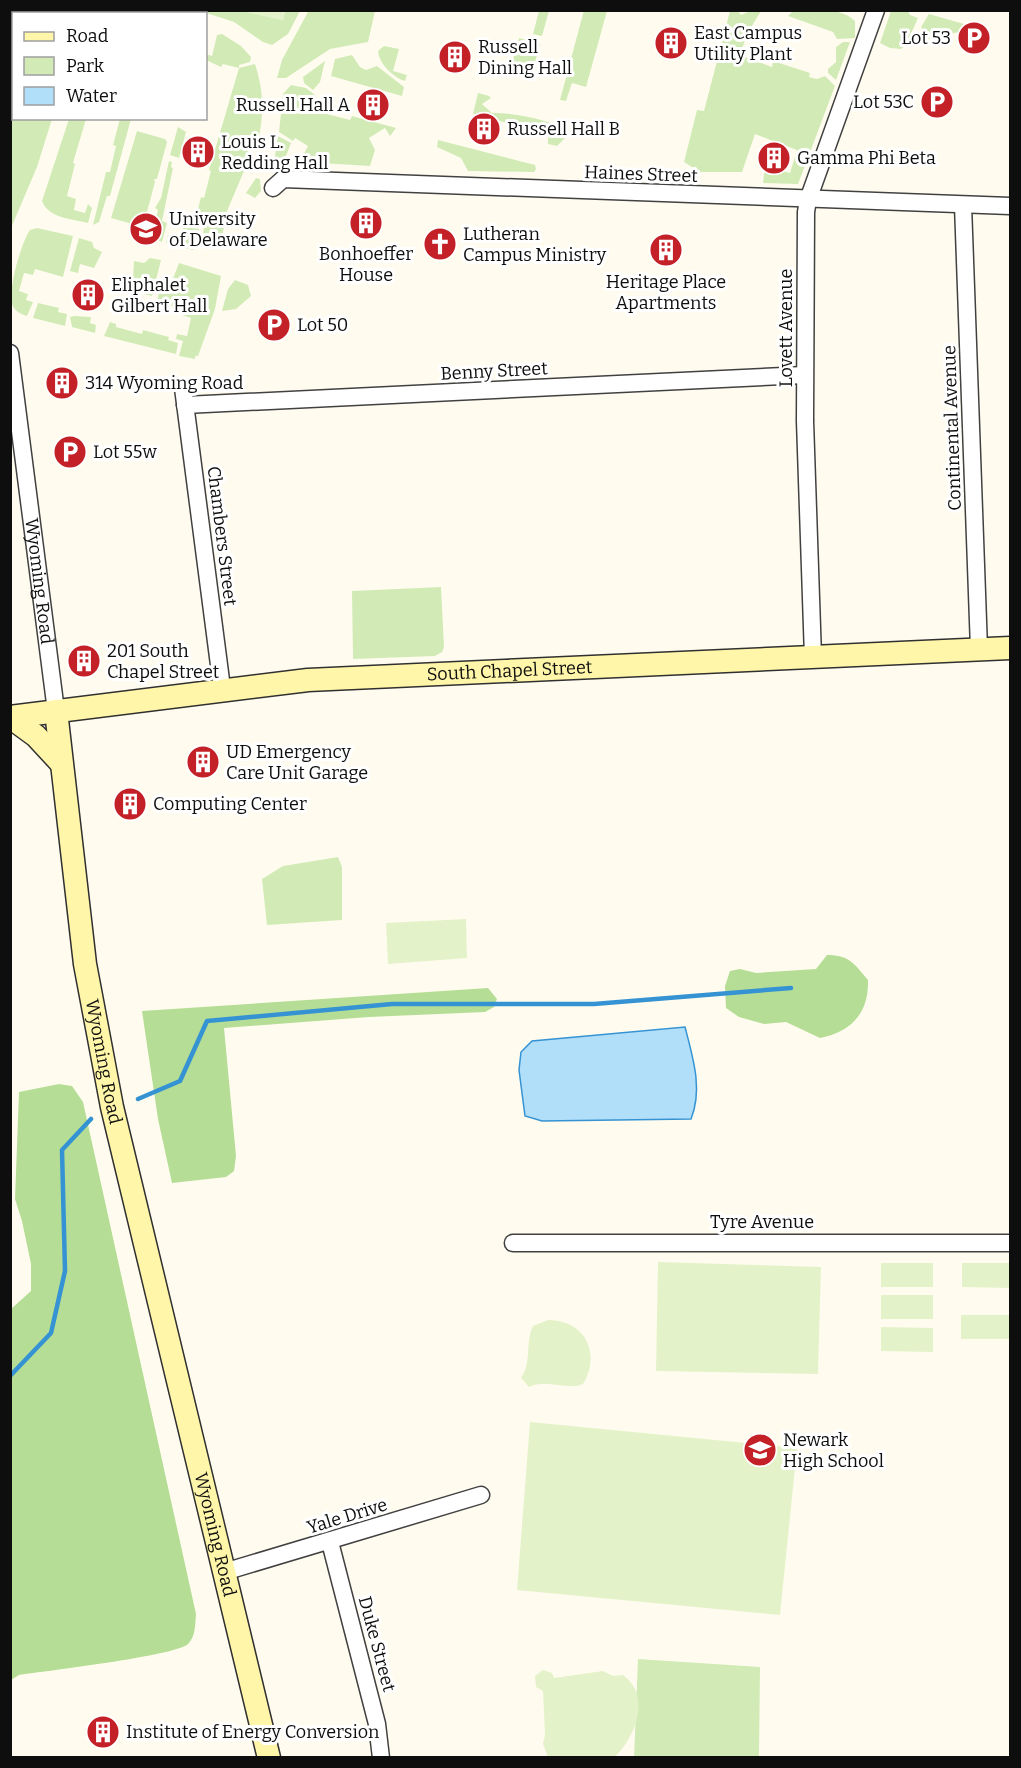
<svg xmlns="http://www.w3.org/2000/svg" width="1021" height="1768" font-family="Bitter,serif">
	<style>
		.green { fill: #d2ebb6 }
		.forest { fill: #b5dd95 }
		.pitch { fill: #e4f2c9 }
		.water { fill: #b1def9; stroke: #3593d3; stroke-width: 1.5 }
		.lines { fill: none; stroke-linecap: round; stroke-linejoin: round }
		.stream { stroke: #3593d3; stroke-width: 4.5 }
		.street-casing { stroke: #414141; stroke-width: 19 }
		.secondary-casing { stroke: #303030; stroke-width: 25 }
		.street { stroke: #fff; stroke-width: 16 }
		.secondary { stroke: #fff6aa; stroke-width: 22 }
		.labels { text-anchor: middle; stroke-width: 6; stroke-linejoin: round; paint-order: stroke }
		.poi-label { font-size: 18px; fill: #0e0e0e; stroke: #fff; text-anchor: start }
		.street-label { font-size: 18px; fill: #0e0e0e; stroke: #fff }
	</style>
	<rect width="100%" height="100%" fill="#fffcef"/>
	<path class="green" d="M309 10 375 11 368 42 330 49 286 78H277L282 60Z
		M584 10 607 11 586 87 572 83 566 101 560 100Z
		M200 11H243L283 20 285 11H300L288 34 272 45 263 42 234 22Z
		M539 11H549L542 36 533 34Z
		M730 11H738L741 15 750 11H761L747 34 740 55 772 67 773 61 810 73 809 77 817 79 825 76 835 86 798 184 763 183 765 166 790 173 797 150 755 134 742 172H700L684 162 697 110 704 111Z
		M793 11C814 10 839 6 855 21V38L837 39 833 32 788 16Z
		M891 11H908L910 15 918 18 906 45 901 49 890 48 880 43Z
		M929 14 964 24 963 31 929 39 921 27Z
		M11 30 14 32V118L52 119 37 167 11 228Z
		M222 34 241 46 251 57 250 62 239 65V68L255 64C265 95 264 118 256 149H249L246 155 250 157 227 211 222 237 203 233 204 228 194 225 201 197 204 198 211 171 209 170 239 68 223 64 221 67 206 60V54L212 56 217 35Z
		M519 38 540 44 533 70 512 63Z
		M843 42H850L836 80 828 73V69L836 62V47Z
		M384 46 399 49 393 71 407 75 405 81C394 78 379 64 378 51Z
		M352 55 360 67 366 70 377 66 404 87 402 96 331 76 335 59Z
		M325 61 320 82 313 90 304 83 303 77Z
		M291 85 306 88 315 95 319 112 350 120 352 116 396 128 390 136 385 128 369 138 375 150 370 166 304 162V154L308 146 295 138 293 141 279 132 283 94Z
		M478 93 489 96 491 98 482 104 492 113C509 112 556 120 567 132L566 137 557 146 548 144V134L473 114Z
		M69 119H86L73 163 75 164 67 196 76 199 74 210 85 213 88 204 92 208 88 223C72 219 48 218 42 201Z
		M120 119H131L110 196H107L99 222 93 225 106 172H110L116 146 113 145Z
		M178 127 186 132 179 158 170 155Z
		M137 131 165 139 167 142 157 179H154L155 182 143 227 111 218Z
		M278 136 291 143 281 169 274 162Z
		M438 140 535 165 536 169 534 172 468 171 461 158 437 147Z
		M169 161 172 162 171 167 173 168 162 221 167 223 162 242 154 239 152 233 158 210 155 208 161 198Z
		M256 178 260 179 261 191 255 198 246 193Z
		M183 227 199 229 193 250 166 243 168 235 180 238Z
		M37 228 73 236 63 277 35 269 33 275 24 273 19 291 28 294 26 300 33 302 27 316C21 314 14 311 12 304 8 289 21 243 30 230Z
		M79 238 92 242 94 248 102 252 94 268 80 264 78 273 70 271Z
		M150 258 161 260 152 296 144 294 147 282 133 278 134 261 144 263Z
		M179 263 221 276 215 309 198 356H195V359L179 356 183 341 176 339 177 334 187 336 191 318 182 315 183 309 157 302 161 282 171 284Z
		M235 280 248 285 251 296 236 309 222 311 228 289Z
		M38 303 59 308 58 312 67 314 65 326 33 318Z
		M74 316 91 317 90 323 96 325 95 333 72 327 70 317Z
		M110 322 116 324V327L142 334 143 330 169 337 168 340 178 343 176 354 104 336Z
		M441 587 444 647 442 652 435 656 353 659 352 591Z
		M338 857 342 867V920L267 925 262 879 283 866Z
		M638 1659 760 1667 759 1757 634 1758Z"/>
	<path class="forest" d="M827 955C850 955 854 964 868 980 869 1012 852 1032 820 1038L786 1022 764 1024 739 1017 726 1008 725 986 730 971 740 969 756 973 816 969Z
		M488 988 497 999 494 1007 485 1012 369 1017 224 1028 236 1156 234 1171 226 1177 172 1183 158 1119 142 1011Z
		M59 1084 72 1086 83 1102 196 1614C195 1624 196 1636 188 1644 175 1656 45 1671 19 1675L11 1680V1309L31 1291V1264L22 1221 15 1199 19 1092Z"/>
	<path class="pitch" d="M243 11H285L283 20Z
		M466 919 467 958 388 964 386 923Z
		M658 1262 821 1267 818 1374 656 1371Z
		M881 1263H933V1287H881Z
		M962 1263H1010V1288L962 1287Z
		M881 1295H933V1319H881Z
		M961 1315H1010V1339H961Z
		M548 1320C584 1320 602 1352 583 1384 566 1391 547 1378 529 1387L521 1378C532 1363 525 1342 533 1326Z
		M881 1327 933 1328V1352L881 1351Z
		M530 1422 797 1448 780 1615 517 1590Z
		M543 1670 552 1673 554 1678 603 1671 613 1676 623 1675C652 1696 635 1737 615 1757H548L543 1744 545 1735 543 1691 536 1687 535 1676Z"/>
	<path class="water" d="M685 1027C693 1058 703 1089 691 1119L542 1121 525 1116 519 1070 521 1052 532 1041Z"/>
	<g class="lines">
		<path class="stream" d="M138 1099 180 1081 207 1021 392 1004H594L791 988
			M10 1376 51 1333 65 1271 62 1150 91 1119"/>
		<defs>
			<g id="street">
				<path d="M273 188 283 179 1010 206"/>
				<path d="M963 205 979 649"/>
				<path id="s1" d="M10 353 56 711"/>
				<path d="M183 388 222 688"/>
				<path d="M185 405 804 375"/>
				<path d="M813 657 805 421 806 212 808 200 876 10"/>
				<path d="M513 1243H1010"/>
				<path d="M330 1542 377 1724 381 1758"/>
				<path d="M224 1572 481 1495"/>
			</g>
			<g id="secondary">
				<path id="s2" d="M56 711 85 964 112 1107 269 1758"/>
				<path id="s3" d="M10 717 308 680 1010 648"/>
				<path d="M10 717 36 736 61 763"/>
			</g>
		</defs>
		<use href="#street" class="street-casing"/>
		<use href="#secondary" class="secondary-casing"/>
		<use href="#street" class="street"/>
		<use href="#secondary" class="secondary"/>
	</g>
	<defs>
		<symbol id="parking-disc" viewBox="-11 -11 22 22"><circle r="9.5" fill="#c42027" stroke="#fff"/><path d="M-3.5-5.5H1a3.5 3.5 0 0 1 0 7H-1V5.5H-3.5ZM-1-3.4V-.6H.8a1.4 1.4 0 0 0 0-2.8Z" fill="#fff"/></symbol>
		<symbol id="building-disc" viewBox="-11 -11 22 22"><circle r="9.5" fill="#c42027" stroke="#fff"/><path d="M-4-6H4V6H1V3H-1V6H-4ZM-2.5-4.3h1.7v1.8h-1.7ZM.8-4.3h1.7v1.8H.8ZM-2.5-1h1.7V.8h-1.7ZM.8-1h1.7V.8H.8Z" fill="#fff"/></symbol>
		<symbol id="university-disc" viewBox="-11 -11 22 22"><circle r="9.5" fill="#c42027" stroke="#fff"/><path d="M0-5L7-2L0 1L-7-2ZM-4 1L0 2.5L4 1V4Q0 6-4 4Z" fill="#fff"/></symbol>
		<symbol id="church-disc" viewBox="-11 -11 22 22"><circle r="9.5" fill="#c42027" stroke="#fff"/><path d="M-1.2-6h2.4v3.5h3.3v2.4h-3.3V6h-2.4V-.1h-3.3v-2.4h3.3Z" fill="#fff"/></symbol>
		<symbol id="school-disc" viewBox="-11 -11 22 22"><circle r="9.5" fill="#c42027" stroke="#fff"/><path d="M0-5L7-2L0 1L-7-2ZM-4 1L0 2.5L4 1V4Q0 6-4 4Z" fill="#fff"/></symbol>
	</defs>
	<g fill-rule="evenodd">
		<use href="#parking-disc" x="955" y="19" width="38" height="38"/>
		<use href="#building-disc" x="652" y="24" width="38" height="38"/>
		<use href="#building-disc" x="436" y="38" width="38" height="38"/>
		<use href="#parking-disc" x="918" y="83" width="38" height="38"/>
		<use href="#building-disc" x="354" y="86" width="38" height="38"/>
		<use href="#building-disc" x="465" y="110" width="38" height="38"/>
		<use href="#building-disc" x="179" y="133" width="38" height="38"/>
		<use href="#building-disc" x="755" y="139" width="38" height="38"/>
		<use href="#building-disc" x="347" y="204" width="38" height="38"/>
		<use href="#university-disc" x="127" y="210" width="38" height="38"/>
		<use href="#church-disc" x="421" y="225" width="38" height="38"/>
		<use href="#building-disc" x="647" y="231" width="38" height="38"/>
		<use href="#building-disc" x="69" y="276" width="38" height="38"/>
		<use href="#parking-disc" x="255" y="306" width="38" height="38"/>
		<use href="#building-disc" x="43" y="364" width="38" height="38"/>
		<use href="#parking-disc" x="51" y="433" width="38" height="38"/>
		<use href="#building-disc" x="65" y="642" width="38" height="38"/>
		<use href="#building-disc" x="184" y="743" width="38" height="38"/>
		<use href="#building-disc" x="111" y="785" width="38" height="38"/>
		<use href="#school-disc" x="741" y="1431" width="38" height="38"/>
		<use href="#building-disc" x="84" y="1713" width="38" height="38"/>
	</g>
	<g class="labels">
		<g class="poi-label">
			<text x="694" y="39">East Campus<tspan x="694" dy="21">Utility Plant</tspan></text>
			<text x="951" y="44" text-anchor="end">Lot 53</text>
			<text x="478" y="53">Russell<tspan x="478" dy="21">Dining Hall</tspan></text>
			<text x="914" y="108" text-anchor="end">Lot 53C</text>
			<text x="350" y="111" text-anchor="end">Russell Hall A</text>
			<text x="507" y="135">Russell Hall B</text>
			<text x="221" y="148">Louis L.<tspan x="221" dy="21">Redding Hall</tspan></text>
			<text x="797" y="164">Gamma Phi Beta</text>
			<text x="169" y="225">University<tspan x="169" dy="21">of Delaware</tspan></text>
			<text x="463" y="240">Lutheran<tspan x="463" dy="21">Campus Ministry</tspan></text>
			<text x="366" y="260" text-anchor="middle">Bonhoeffer<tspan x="366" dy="21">House</tspan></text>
			<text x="666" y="288" text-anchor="middle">Heritage Place<tspan x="666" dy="21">Apartments</tspan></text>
			<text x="111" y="291">Eliphalet<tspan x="111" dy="21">Gilbert Hall</tspan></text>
			<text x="297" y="331">Lot 50</text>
			<text x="85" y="389">314 Wyoming Road</text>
			<text x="93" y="458">Lot 55w</text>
			<text x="107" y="657">201 South<tspan x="107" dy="21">Chapel Street</tspan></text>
			<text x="226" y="758">UD Emergency<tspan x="226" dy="21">Care Unit Garage</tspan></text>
			<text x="153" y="810">Computing Center</text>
			<text x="783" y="1446">Newark<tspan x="783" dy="21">High School</tspan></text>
			<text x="126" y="1738">Institute of Energy Conversion</text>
		</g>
		<g class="street-label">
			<text transform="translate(641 174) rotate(2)" y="6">Haines Street</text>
			<text transform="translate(786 328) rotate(-90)" y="6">Lovett Avenue</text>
			<text transform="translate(494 371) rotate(-3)" y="6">Benny Street</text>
			<text transform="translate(952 428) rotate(-92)" y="6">Continental Avenue</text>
			<text transform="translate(222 536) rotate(83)" y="6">Chambers Street</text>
			<text dy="6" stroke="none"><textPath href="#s1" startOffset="230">Wyoming Road</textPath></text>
			<text dy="6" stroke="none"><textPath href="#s3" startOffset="502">South Chapel Street</textPath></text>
			<text dy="6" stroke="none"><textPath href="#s2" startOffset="354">Wyoming Road</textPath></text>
			<text x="762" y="1228">Tyre Avenue</text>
			<text transform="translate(347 1516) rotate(-17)" y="6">Yale Drive</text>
			<text dy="6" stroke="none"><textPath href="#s2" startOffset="840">Wyoming Road</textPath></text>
			<text transform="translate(377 1644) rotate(75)" y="6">Duke Street</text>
		</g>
	</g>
	<rect width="1021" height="1768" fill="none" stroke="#0e0e0e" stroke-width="24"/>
	<rect x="12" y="12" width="195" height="108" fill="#ffffff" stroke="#9f9f9f" stroke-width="1.5"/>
	<rect x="24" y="32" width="30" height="9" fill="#fff6aa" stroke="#9f9f9f" stroke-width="1.5"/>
	<text x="66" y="42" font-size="18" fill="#0e0e0e">Road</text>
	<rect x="24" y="57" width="30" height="18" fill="#d2ebb6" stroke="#9f9f9f" stroke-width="1.5"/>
	<text x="66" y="72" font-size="18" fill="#0e0e0e">Park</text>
	<rect x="24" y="87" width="30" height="18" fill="#b1def9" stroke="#9f9f9f" stroke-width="1.5"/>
	<text x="66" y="102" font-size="18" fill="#0e0e0e">Water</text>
</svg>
